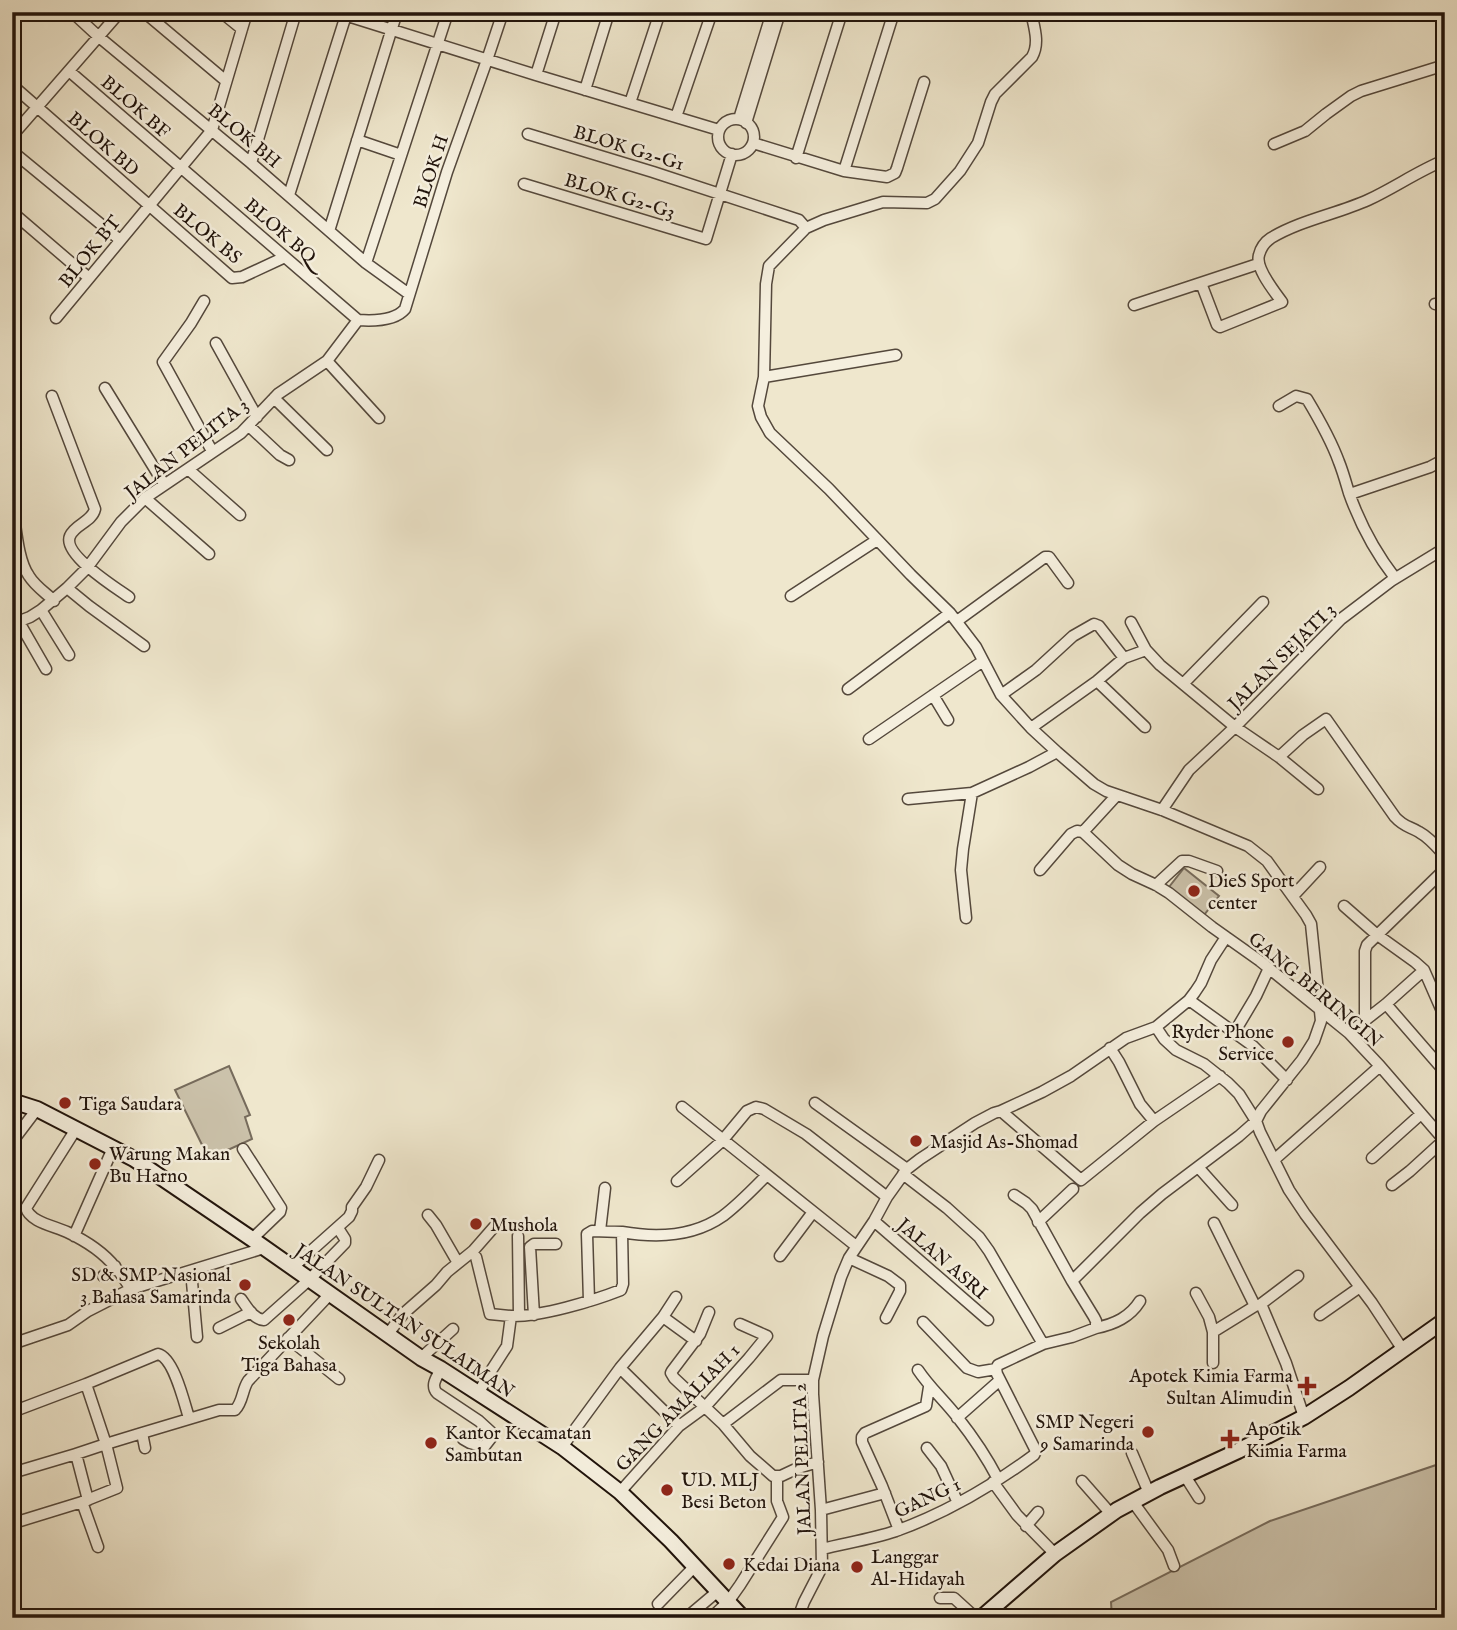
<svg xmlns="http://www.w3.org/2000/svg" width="1457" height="1630" font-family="'IM FELL English',serif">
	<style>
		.green { fill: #ccc3ac; stroke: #766b5c; stroke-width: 2 }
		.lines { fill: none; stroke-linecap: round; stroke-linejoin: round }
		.street-casing { stroke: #54483c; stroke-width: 13 }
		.secondary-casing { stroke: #20130b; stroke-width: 18 }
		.street { stroke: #f5efde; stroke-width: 10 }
		.secondary { stroke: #f5efde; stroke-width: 14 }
		.poi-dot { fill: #8f2418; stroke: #f5efde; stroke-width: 2.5 }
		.labels { text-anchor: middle; stroke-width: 5; stroke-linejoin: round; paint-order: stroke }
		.street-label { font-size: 19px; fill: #20130b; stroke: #f5efde }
		.poi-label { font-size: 19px; fill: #20130b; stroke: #f5efde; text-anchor: start }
	</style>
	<rect width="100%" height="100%" fill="#efe7cd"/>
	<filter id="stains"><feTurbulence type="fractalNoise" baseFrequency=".00286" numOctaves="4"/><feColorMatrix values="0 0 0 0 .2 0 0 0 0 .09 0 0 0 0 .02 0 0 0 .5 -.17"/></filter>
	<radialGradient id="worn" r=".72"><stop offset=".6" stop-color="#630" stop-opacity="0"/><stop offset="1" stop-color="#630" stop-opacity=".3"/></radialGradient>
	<path class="green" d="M1184 868 1219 896 1204 915 1169 887Z
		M229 1066 250 1115 245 1117 252 1139 230 1149 208 1157 175 1090Z
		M1445 1462V1618H1112L1111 1602 1270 1521Z"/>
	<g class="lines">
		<defs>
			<path id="street" d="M72 12 99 37 251 163 366 263 409 294
				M144 12 226 81
				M221 12 242 29
				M335 12 536 75 719 130
				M1439 12 1445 32
				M69 71 358 320
				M536 75 556 12
				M12 85 232 278 242 277 285 257
				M585 90 609 12
				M630 103 660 12
				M676 117 712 12
				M739 119 772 12
				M718 137a18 18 0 1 1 36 0a18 18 0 1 1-36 0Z
				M746 123 780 12
				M528 134 653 172 799 220 806 228
				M12 136 120 12
				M357 140 401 155
				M753 143 844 171 887 177 895 173 897 168 924 82
				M1274 144 1305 131 1326 114 1351 96 1361 91 1445 65
				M12 151 120 240
				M796 158 842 12
				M251 163 296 12
				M844 171 894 12
				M524 184 706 239 732 154
				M289 195 347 12
				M12 212 89 278
				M329 231 397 12
				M366 263 448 12
				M1201 283 1217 325 1220 327 1282 302C1274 291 1255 268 1259 255 1261 247 1265 242 1271 238 1301 220 1337 214 1368 200 1394 188 1418 171 1445 160
				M204 301 191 323 163 362 212 451
				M1435 304 1440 305 1445 310
				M1134 305 1258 264
				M56 318 212 130 247 12
				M358 320C372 321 395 321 405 309L447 172 487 60 503 12
				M216 343 257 417
				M327 361 379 418
				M764 377 896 355
				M105 388 164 484
				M52 396 95 509C92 522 75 524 70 536 62 554 116 588 129 597
				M274 398 327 450
				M1279 406 1296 396 1307 399C1319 419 1331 440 1339 462 1343 472 1346 483 1349 493 1360 524 1375 552 1395 578
				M249 426 280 455 289 460
				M188 469 240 515
				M1350 494 1430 467 1445 459
				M145 498 209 554
				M12 503C16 525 17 559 29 576 35 586 46 593 54 601
				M67 588 89 606 144 646
				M791 596 877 540
				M41 610 69 655
				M957 621 1045 557H1049L1068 583
				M19 622 46 669
				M1131 622 1146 650 1160 665 1235 727 1279 757 1318 789
				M12 624 30 617 41 610 67 588 87 568 121 522 145 498 241 433 278 394 327 361 358 320
				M1097 681 1145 727
				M1183 684 1263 602
				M848 689 950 613
				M933 695 948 720
				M1001 695 1036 670 1073 636 1094 624 1099 626 1124 658
				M1031 728 1097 681 1124 658 1146 650
				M869 739 983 661
				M1279 757 1303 735 1326 719 1395 817C1404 827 1409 826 1419 832 1430 838 1437 847 1445 856
				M908 799 972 793 1029 767 1057 752
				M1162 810 1189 770 1235 727 1341 619 1391 581 1445 548
				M1083 832 1118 865 1132 874 1156 885 1169 893 1212 927 1260 961 1349 1033 1380 1066 1444 1140 1445 1139
				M1040 870 1071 834 1077 831 1083 832 1116 796
				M1156 885 1182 861H1189L1217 871
				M1293 896 1320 867
				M1344 906 1376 934 1415 962 1424 970 1445 1018
				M966 918 961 870 963 849 972 793
				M1189 1000 1253 1046 1287 1080
				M1386 1004 1445 1072
				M1365 1020V951L1367 945 1445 869
				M1156 1027 1164 1039 1176 1050 1204 1064 1228 1083 1239 1094 1256 1121 1260 1132 1289 1190 1305 1214 1372 1303 1403 1350
				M1234 1033 1256 996 1269 968
				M1349 1033 1386 1004 1424 970
				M1110 1048 1119 1062 1140 1104 1154 1121
				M815 1103 907 1169
				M682 1107 856 1246
				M1001 1111 1042 1092 1071 1076 1126 1038 1156 1027 1189 1000 1195 992 1201 983 1211 960 1226 937
				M76 1129 26 1208C30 1222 54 1226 67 1232 84 1240 103 1252 115 1267 121 1273 126 1282 131 1289
				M12 1142 37 1109
				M243 1149 281 1208 280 1212 252 1239
				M1372 1158 1421 1114
				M1274 1160 1380 1066
				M1198 1167 1232 1205
				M903 1174 947 1208 979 1237 989 1251 1043 1344
				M677 1181 722 1141 747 1111 756 1107 764 1109 806 1134 887 1197
				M1392 1185 1410 1171 1444 1140 1445 1142
				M1014 1195 1026 1203 1032 1209 1072 1281
				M428 1215 436 1225 458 1263
				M874 1221 988 1320
				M1038 1222 1073 1189
				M1214 1223 1255 1306
				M600 1231 605 1188
				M74 1236 113 1148
				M518 1236 519 1315
				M780 1256 813 1212
				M476 1257 490 1314 511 1316
				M849 1258 888 1276 900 1285V1291L886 1318
				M293 1267 349 1217 352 1211V1207L366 1187 379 1160
				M191 1271 197 1337
				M103 1276 115 1266
				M1196 1293 1209 1317 1213 1332 1255 1306 1261 1304 1298 1276
				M241 1299C247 1307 253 1319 264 1320L310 1279 345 1243V1239L338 1228
				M589 1301 587 1234 592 1231 622 1232
				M1261 1304 1286 1363 1304 1417
				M709 1312 700 1334 672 1371 671 1373 674 1378 723 1424 750 1456 773 1476H781L798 1468 818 1462
				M534 1315 530 1247 534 1244H556
				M1320 1315 1360 1287
				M663 1317 696 1341
				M923 1322 967 1368 978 1372 996 1369
				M219 1328 251 1312
				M1096 1328C1115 1324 1130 1317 1140 1301
				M1213 1332V1363
				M388 1334 403 1314 436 1285 447 1272 473 1251 494 1227
				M288 1338 339 1379
				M12 1344 68 1325 88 1311 131 1289 264 1248
				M421 1358 453 1329
				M620 1368 679 1426
				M441 1369C437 1377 430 1385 437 1393L479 1421 491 1432V1438L484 1447 470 1443 463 1439
				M918 1370C930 1388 945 1401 958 1418 973 1437 987 1458 998 1479
				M86 1384 106 1444 76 1454 88 1500
				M478 1394 489 1374 507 1346 511 1316C540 1317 593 1301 621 1290L623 1284 622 1232C656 1238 693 1237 723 1216 739 1204 753 1189 767 1175
				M12 1412 86 1384 158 1354C174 1358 184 1402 189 1418
				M957 1418 1000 1380
				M723 1424 781 1380H813
				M142 1433 219 1410H235C243 1402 242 1390 248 1381L331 1293
				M562 1447 620 1368 663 1317 676 1297
				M927 1448 941 1466 958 1503
				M1132 1453 1149 1493
				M12 1473 76 1454
				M1185 1476 1199 1498
				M1082 1481 1111 1514
				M993 1482 1017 1515 1055 1554
				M620 1492 679 1426 705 1407 749 1358 767 1336 740 1324
				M1133 1502 1168 1550 1174 1566
				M821 1510 885 1493
				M12 1521 17 1522 82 1502
				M1026 1526 1038 1512
				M899 1530 882 1486 862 1442V1437L865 1433 926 1406 929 1387
				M98 1547 82 1502 117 1488 106 1444 142 1433 145 1448
				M822 1549C846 1543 872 1539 896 1531 946 1513 992 1486 1034 1455L1036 1451 997 1374 996 1369 998 1365 1043 1344 1072 1337 1096 1328V1321L1094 1317 1072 1281 1140 1213 1162 1194 1239 1136 1256 1121 1261 1111 1302 1060 1314 1041 1321 1021 1311 924 1306 915 1267 861 1248 846 1236 841 1162 810 1106 791 1094 784 1057 752 1031 728 1001 695 976 647 950 613 911 575 829 489 770 433 761 417 758 406 764 377 766 284 769 266 806 228 824 220 883 202 927 203 935 199 960 171 978 143 991 102 995 94 1032 57C1040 43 1034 27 1031 12
				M940 1598H954L976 1618
				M658 1604 695 1566
				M686 1618 718 1591
				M711 1618 728 1602 740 1585 783 1517 777 1501V1477
				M798 1618 804 1602 822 1567 821 1510 813 1394V1380L823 1336 841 1277 849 1258 874 1221 887 1197 907 1169 920 1159 975 1123 994 1113 1001 1111 1081 1180 1154 1121 1220 1076"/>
			<path id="secondary" d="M12 1101 37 1109 134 1159 252 1239 421 1358 441 1369 562 1447 620 1492 671 1541 743 1618
				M981 1618 1055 1554 1117 1510 1160 1487 1238 1451 1304 1417 1349 1388 1445 1320"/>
		</defs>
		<use href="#street" class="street-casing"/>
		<use href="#secondary" class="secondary-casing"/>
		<use href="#street" class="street"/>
		<use href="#secondary" class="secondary"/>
	</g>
	<g class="poi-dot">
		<circle cx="1194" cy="891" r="7"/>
		<circle cx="1288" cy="1042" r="7"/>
		<circle cx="65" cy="1103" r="7"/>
		<circle cx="916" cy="1141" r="7"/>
		<circle cx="95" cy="1164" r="7"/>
		<circle cx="476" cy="1224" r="7"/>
		<circle cx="245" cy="1285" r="7"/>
		<circle cx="289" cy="1320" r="7"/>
		<path d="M1303.5 1375.5h7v7h7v7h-7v7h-7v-7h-7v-7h7z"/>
		<circle cx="1148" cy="1432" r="7"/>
		<path d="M1226.5 1428.5h7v7h7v7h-7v7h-7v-7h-7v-7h7z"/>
		<circle cx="431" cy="1443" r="7"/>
		<circle cx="667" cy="1490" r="7"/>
		<circle cx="729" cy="1564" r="7"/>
		<circle cx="857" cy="1567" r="7"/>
	</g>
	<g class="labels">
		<g class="street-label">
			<text transform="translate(136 106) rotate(41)" y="7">BLOK BF</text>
			<text transform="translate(245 135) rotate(40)" y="7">BLOK BH</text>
			<text transform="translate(104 143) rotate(41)" y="7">BLOK BD</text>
			<text transform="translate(629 147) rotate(17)" y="7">BLOK G2-G1</text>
			<text transform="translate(430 171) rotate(-72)" y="7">BLOK H</text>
			<text transform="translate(620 195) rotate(17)" y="7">BLOK G2-G3</text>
			<text transform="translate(281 230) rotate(41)" y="7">BLOK BQ</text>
			<text transform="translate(208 233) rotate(40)" y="7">BLOK BS</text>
			<text transform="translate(89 251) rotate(-51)" y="7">BLOK BT</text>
			<text transform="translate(186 448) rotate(-38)" y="7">JALAN PELITA 3</text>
			<text transform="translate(1281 656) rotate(-45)" y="7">JALAN SEJATI 3</text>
			<text transform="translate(1316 989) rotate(40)" y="7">GANG BERINGIN</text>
			<text transform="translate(943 1258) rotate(41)" y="7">JALAN ASRI</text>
			<text transform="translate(405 1320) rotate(34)" y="7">JALAN SULTAN SULAIMAN</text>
			<text transform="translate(677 1407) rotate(-46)" y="7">GANG AMALIAH 1</text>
			<text transform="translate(801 1459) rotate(-92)" y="7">JALAN PELITA 2</text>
			<text transform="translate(927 1497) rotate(-25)" y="7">GANG 1</text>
		</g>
		<g class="poi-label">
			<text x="1208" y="887">DieS Sport<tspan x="1208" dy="22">center</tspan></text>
			<text x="1274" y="1038" text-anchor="end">Ryder Phone<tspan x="1274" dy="22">Service</tspan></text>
			<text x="79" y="1110">Tiga Saudara</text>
			<text x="930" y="1148">Masjid As-Shomad</text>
			<text x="109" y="1160">Warung Makan<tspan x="109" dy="22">Bu Harno</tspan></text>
			<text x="490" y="1231">Mushola</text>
			<text x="231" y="1281" text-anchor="end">SD &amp; SMP Nasional<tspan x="231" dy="22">3 Bahasa Samarinda</tspan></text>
			<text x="289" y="1349" text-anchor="middle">Sekolah<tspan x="289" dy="22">Tiga Bahasa</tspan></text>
			<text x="1293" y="1382" text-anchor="end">Apotek Kimia Farma<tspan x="1293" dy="22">Sultan Alimudin</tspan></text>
			<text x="1134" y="1428" text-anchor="end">SMP Negeri<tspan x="1134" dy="22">9 Samarinda</tspan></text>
			<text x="1246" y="1435">Apotik<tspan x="1246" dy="22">Kimia Farma</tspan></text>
			<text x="445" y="1439">Kantor Kecamatan<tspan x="445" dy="22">Sambutan</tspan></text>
			<text x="681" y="1486">UD. MLJ<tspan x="681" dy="22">Besi Beton</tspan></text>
			<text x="871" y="1563">Langgar<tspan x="871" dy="22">Al-Hidayah</tspan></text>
			<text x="743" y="1571">Kedai Diana</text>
		</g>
	</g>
	<rect width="1457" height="1630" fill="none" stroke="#efe7cd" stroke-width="42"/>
	<rect x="14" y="14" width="1429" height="1602" fill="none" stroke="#20130b" stroke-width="3.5"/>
	<rect x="21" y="21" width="1415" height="1588" fill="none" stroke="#20130b" stroke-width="2"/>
	<rect width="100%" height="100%" filter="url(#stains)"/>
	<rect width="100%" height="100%" fill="url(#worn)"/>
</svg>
